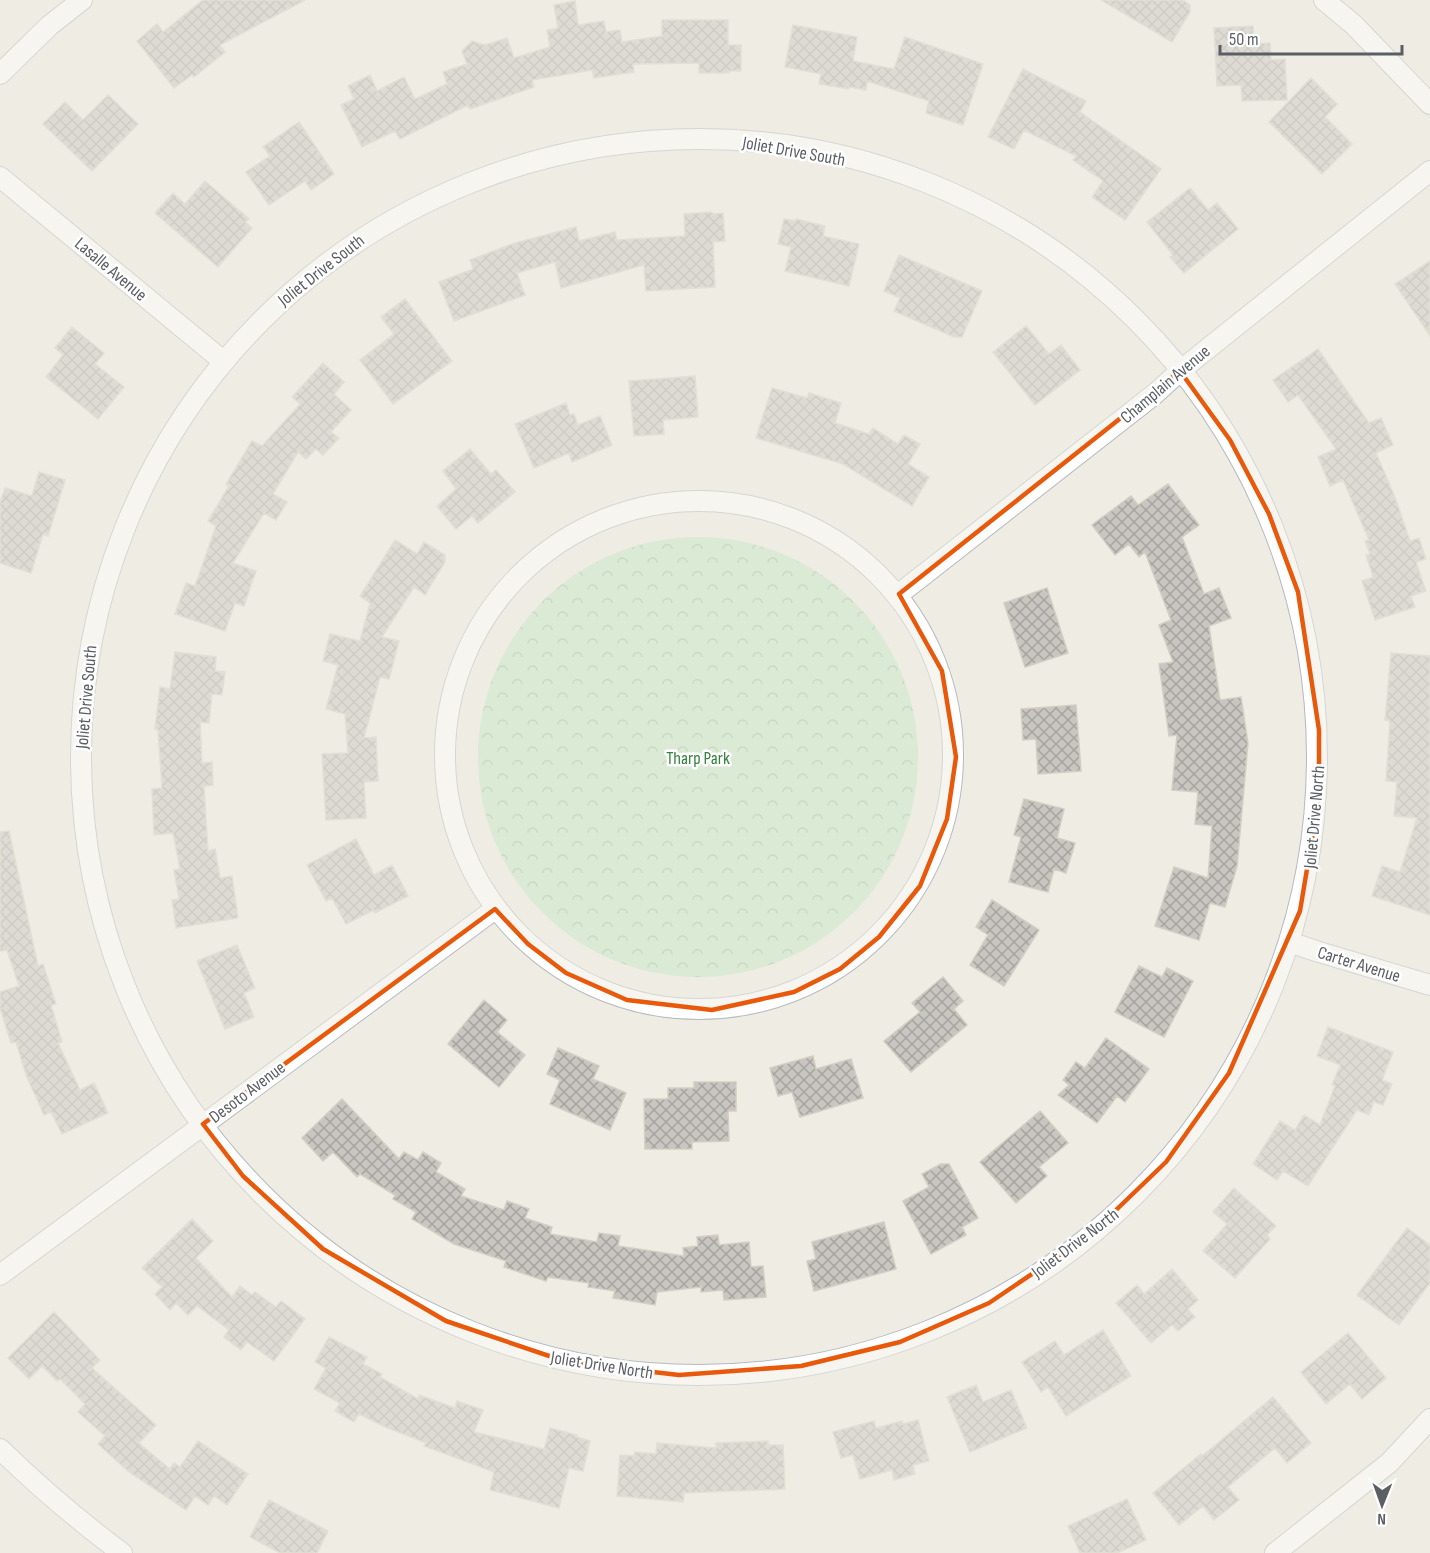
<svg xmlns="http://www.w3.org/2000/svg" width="1430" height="1553" font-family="'Sofia Sans Condensed',sans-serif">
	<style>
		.forest { fill: url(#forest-crowns) }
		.building { fill: url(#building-cross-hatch); stroke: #d3cec2; stroke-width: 1.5 }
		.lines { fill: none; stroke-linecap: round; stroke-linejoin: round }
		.street-casing { stroke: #b6b9be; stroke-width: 22 }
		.street { stroke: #fff; stroke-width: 20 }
		.marked { fill: none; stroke: #e8590c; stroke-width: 4.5; stroke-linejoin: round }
		.labels { text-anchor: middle; stroke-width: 5; stroke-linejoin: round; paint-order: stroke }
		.street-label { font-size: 18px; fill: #5b5f64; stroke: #fff }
		.park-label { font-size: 18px; fill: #34823c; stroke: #fff }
	</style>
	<defs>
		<pattern id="forest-crowns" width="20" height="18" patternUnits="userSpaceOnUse" patternTransform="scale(1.5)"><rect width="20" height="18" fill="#c0e6c2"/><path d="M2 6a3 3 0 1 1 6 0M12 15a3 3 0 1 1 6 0" fill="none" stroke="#9fbea1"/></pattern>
		<pattern id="building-cross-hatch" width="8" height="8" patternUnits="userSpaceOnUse" patternTransform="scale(1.5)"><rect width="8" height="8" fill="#c9c6c1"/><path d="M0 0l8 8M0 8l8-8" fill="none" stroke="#a6a4a0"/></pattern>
	</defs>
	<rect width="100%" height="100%" fill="#eeece3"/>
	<path class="forest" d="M478 757a220 220 0 1 1 440 0a220 220 0 1 1-440 0Z"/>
	<path class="building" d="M203 0H305L220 45 225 52 194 77 192 75 174 88 137 41 157 24 163 32Z
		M1101 0H1183L1190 5V12L1172 42Z
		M575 1 578 25 604 21 606 32 620 30 622 42 662 36V20H728V45H741V71H729V73H699V63L633 64 634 72 594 78 592 70 532 80 534 87 470 109 468 105 400 139 395 131 362 147 341 105 354 99 348 86 370 75 377 91 404 77 415 99 447 84 443 72 467 64 462 51 472 41 485 45 507 38 514 58 550 47 547 30 558 28 554 5Z
		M793 25 857 37 853 61 894 69 905 37 983 64 963 125 926 113 929 101 867 81 866 90 849 87V89L819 84 821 74 785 67Z
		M1253 26 1254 44 1270 43 1271 60 1285 59 1287 100 1242 101 1241 85 1217 86 1214 28Z
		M1023 69 1086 101 1080 112 1161 169 1125 220 1092 197 1103 181 1073 160 1076 156 1024 130 1014 149 988 137Z
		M1311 78 1337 104 1325 117 1352 144 1322 174 1269 122Z
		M108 95 138 124 92 171 43 124 65 102 83 120Z
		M299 122 334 174 311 190 305 181 269 205 246 172 270 156 263 147Z
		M205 181 249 219 245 222 252 228 218 267 155 213 173 193 185 204Z
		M1190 188 1208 210 1217 203 1238 229 1184 273 1170 257 1173 255 1147 222Z
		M712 212V214L723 213 725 241 713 242 715 287 646 291 644 265 561 288 555 262 517 273 525 295 454 321 439 282 473 269 470 260 515 243 576 227 579 241 615 232 617 240 685 236 684 214Z
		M784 219 796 221V219L825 226 823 236 859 244 849 286 785 271 791 247 778 244Z
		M899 255 982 291 962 337H954L894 311 900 298 884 291Z
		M1430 261V336L1395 284Z
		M405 299 452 361 393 404 360 360 394 334 381 317Z
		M1026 326 1049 354 1061 345 1080 370 1035 405 993 352Z
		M72 327 104 353 95 364 124 387 98 419 46 377 63 355 55 348Z
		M1318 349 1369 423 1381 418 1393 445 1376 453 1395 497 1410 541 1419 538 1426 559 1416 562 1426 591 1411 596 1415 607 1375 620 1362 581 1373 577 1366 555 1370 554 1365 541 1369 540 1343 480 1330 486 1318 457 1336 449 1298 395 1288 402 1273 380Z
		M323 363 344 382 334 394 351 410 331 432 339 438 323 455 316 449 306 459 298 452 273 494 287 502 276 520 264 513 233 563 256 571 244 606 235 603 225 631 175 614 186 583 195 586 216 526 208 521 229 486 226 484 252 441 262 446 300 404 292 397Z
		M695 376 698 417 663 420 664 434 634 436 629 381Z
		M772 388 807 398 809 393 841 403 835 423 869 434 873 428 898 444 904 435 920 444 908 464 929 477 912 506 843 464 756 438Z
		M566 403 570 415 574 414 578 425 600 416 612 445 572 462 569 453 534 468 515 424Z
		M470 449 491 474 496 470 515 492 478 523 472 516 456 529 437 506 456 489 443 471Z
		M39 472 65 480 48 536 43 534 31 573 0 563V502L5 488 32 496Z
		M1168 484 1199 525 1182 537 1204 594 1219 588 1231 618 1209 626 1220 700 1241 697 1248 743 1237 866 1225 907 1210 903 1199 940 1155 926 1174 867 1208 878 1212 826 1195 824 1198 792 1172 790 1177 735 1169 736 1159 664 1173 662 1159 625 1171 620 1145 552 1139 557 1129 544 1115 555 1092 525 1131 496 1138 505Z
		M395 540 417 554 424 542 445 555V562L425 595 414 587 382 637 399 641 389 679 380 677 364 738 376 737 378 781 364 782 366 818 326 820 322 754 348 753 345 714 326 709 338 665 323 661 330 634 360 641 370 603 360 596Z
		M1047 588 1068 653 1025 667 1004 603Z
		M175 652 216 657 215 671 225 672 222 695 212 694 209 723 200 722 202 763 212 762 213 785 204 786 208 851 215 849 220 878 232 876 238 918 176 928 172 900 179 899 174 870 180 869 173 833 154 835 152 789 162 788 158 730 155 729 160 687 170 689Z
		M1391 653 1430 656V915L1372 896 1382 866 1400 872 1417 818 1394 816 1397 782 1386 781 1390 721 1385 720Z
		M1076 705 1081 771 1038 774 1036 739 1023 740 1021 709Z
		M1024 799 1064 809 1057 838 1075 843 1066 873 1054 869 1048 892 1009 882 1021 837 1014 835Z
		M9 831 38 966 43 964 56 1004 51 1005 62 1042 58 1043 80 1090 94 1083 108 1113 62 1134 51 1112 44 1115 26 1075 16 1042 11 1043 0 1008V992L19 986 7 950 0 951V832Z
		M356 839 374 875 392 865 408 896 375 913 374 910 346 924 332 898 326 901 307 865Z
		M992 900 1039 930 1004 986 970 965 988 935 976 927Z
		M237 945 255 988 244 993 254 1017 225 1029 197 961Z
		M1139 966 1162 977 1167 968 1193 981 1164 1037 1115 1012Z
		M943 977 963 1001 954 1009 967 1025 911 1072 884 1041 920 1012 912 1003Z
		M484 1000 507 1020 497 1032 525 1055 499 1087 448 1044Z
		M1328 1027 1393 1052 1382 1080 1392 1084 1383 1105 1374 1102 1369 1115 1357 1110 1308 1186 1283 1171 1277 1180 1253 1164 1280 1121 1295 1130 1304 1115 1320 1125 1335 1086 1332 1085 1340 1065 1317 1056Z
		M1106 1038 1149 1069 1125 1102 1117 1096 1097 1123 1058 1095 1069 1085 1063 1080 1076 1062 1085 1068Z
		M558 1048 599 1066 593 1079 626 1093 610 1130 550 1104 560 1080 547 1074Z
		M813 1056 816 1069 851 1059 863 1098 800 1117 792 1092 778 1096 770 1068Z
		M694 1082H736V1111H728L729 1141 692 1142V1149H645L644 1099H668V1088H694Z
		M342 1099 399 1159 404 1152 418 1160 423 1152 441 1163 436 1172 465 1189 461 1196 504 1210 507 1201 529 1209 525 1218 552 1227 550 1234 597 1242 599 1233 620 1236 618 1246 684 1256 683 1248 698 1246 697 1237 718 1235 719 1245 749 1242 751 1267 763 1266 766 1297 724 1300 723 1290 701 1292V1287L657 1292 655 1305 613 1298 615 1291 588 1287 589 1283 548 1277 546 1281 504 1267 506 1261 454 1244 412 1219 416 1212 393 1199 395 1195 360 1174 357 1177 333 1152 323 1161 302 1138Z
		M1040 1111 1068 1143 1039 1167 1047 1176 1016 1203 980 1162Z
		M941 1164H949L978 1218 962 1227 966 1235 931 1254 903 1201 929 1187 922 1174Z
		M1234 1188 1276 1226 1267 1235 1270 1239 1235 1278 1203 1251 1227 1224 1213 1212Z
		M192 1219 213 1241 196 1258 232 1297 240 1286 252 1295 255 1292 276 1307 281 1301 305 1319 274 1361 247 1342 241 1350 224 1337 229 1330 197 1306 188 1315 176 1303 170 1310 155 1294 162 1287 142 1268Z
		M884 1222 896 1269 814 1291 807 1261 816 1259 812 1242Z
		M1407 1228 1430 1245V1283L1399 1325 1357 1295Z
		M1172 1269 1198 1300 1188 1309 1195 1317 1178 1331 1172 1325 1151 1343 1116 1303 1137 1285 1144 1294Z
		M54 1312 100 1360 92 1368 156 1425 139 1443 170 1469 174 1463 180 1467 198 1441 248 1474 227 1505 214 1496 208 1505 195 1496 186 1510 129 1472 98 1444 105 1436 78 1412 85 1404 60 1379 57 1381 42 1366 29 1379 8 1358Z
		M1103 1330 1131 1376 1066 1416 1048 1387 1041 1392 1022 1362 1055 1341 1064 1355Z
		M1348 1333 1386 1378 1362 1399 1350 1384 1326 1404 1301 1372Z
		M329 1337 367 1357 363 1364 382 1374 380 1377 418 1399 419 1395 455 1408 457 1401 483 1410 474 1432 544 1449 550 1428 577 1435V1437L590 1441 583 1471 569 1468 559 1508 490 1490 494 1472 424 1446 426 1443 383 1426 359 1414 354 1422 335 1411 340 1403 314 1389 326 1368 315 1362Z
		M976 1385 983 1402 1011 1390 1027 1428 970 1452 947 1397Z
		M1273 1397 1311 1443 1287 1463 1275 1448 1228 1487 1239 1500 1214 1520 1203 1506 1179 1525 1153 1493 1201 1454 1202 1456Z
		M918 1420 929 1461 913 1465 915 1474 894 1480 892 1470 860 1479 853 1455 841 1458 833 1432 874 1421 876 1428 902 1421 903 1424Z
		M768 1441V1445H783L785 1489 684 1493 683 1502 617 1496 620 1455 634 1456 635 1452 656 1454 657 1443 716 1448V1443Z
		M1127 1499 1146 1540 1117 1553H1080L1068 1526Z
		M269 1500 328 1531 317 1553H280L250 1537Z"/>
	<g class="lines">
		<defs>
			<path id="street" d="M1324 0 1354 25 1430 104
				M0 74 49 26 82 0
				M81 757a618 618 0 1 1 1236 0a618 618 0 1 1-1236 0Z
				M0 177 223 361
				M445 755a254 254 0 1 1 508 0a254 254 0 1 1-508 0Z
				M899 594 1156 393 1180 371 1206 350 1430 171
				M1289 942 1319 952 1430 985
				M0 1275 495 909
				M0 1449C38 1486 79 1521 122 1553
				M1275 1553 1389 1463 1430 1419"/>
		</defs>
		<use href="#street" class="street-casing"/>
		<use href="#street" class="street"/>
	</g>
	<path d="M0 0H1430V1553H0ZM1180 371 1230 440 1269 514 1298 592 1319 730V797L1300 911 1229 1073 1166 1162 1091 1234 989 1303 900 1342 801 1366 679 1375 567 1362 446 1321 323 1249 243 1176 203 1124 495 909 528 944 566 973 627 1000 712 1010 794 992 840 969 879 937 920 886 947 819 956 757 942 671 899 594Z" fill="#eeece3" fill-opacity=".55" fill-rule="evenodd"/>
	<path class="marked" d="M1180 371 1230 440 1269 514 1298 592 1319 730V797L1300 911 1229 1073 1166 1162 1091 1234 989 1303 900 1342 801 1366 679 1375 567 1362 446 1321 323 1249 243 1176 203 1124 495 909 528 944 566 973 627 1000 712 1010 794 992 840 969 879 937 920 886 947 819 956 757 942 671 899 594Z"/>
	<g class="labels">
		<g class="street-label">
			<text transform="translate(794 151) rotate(10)" y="6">Joliet Drive South</text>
			<text transform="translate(111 269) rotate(40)" y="6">Lasalle Avenue</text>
			<text transform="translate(321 270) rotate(-38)" y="6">Joliet Drive South</text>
			<text transform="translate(1165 384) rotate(-40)" y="6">Champlain Avenue</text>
			<text transform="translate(86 697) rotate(-85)" y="6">Joliet Drive South</text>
			<text transform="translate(1314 817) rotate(-85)" y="6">Joliet Drive North</text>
			<text transform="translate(1359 964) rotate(17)" y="6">Carter Avenue</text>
			<text transform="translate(247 1092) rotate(-37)" y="6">Desoto Avenue</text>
			<text transform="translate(1075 1243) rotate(-37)" y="6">Joliet Drive North</text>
			<text transform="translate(602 1365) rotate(9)" y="6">Joliet Drive North</text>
		</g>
		<g class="park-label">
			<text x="698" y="764">Tharp Park</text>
		</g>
	</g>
	<g transform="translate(1382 1505) rotate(181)" stroke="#ffffff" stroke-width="4.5" paint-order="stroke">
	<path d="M0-4.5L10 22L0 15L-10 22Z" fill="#5b5f64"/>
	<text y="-9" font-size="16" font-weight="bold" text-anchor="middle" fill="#5b5f64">N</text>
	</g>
	<path d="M1220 45v9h182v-9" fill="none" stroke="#5b5f64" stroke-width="3"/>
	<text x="1229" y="45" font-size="18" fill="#5b5f64" stroke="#ffffff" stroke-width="4.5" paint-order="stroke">50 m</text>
</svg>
